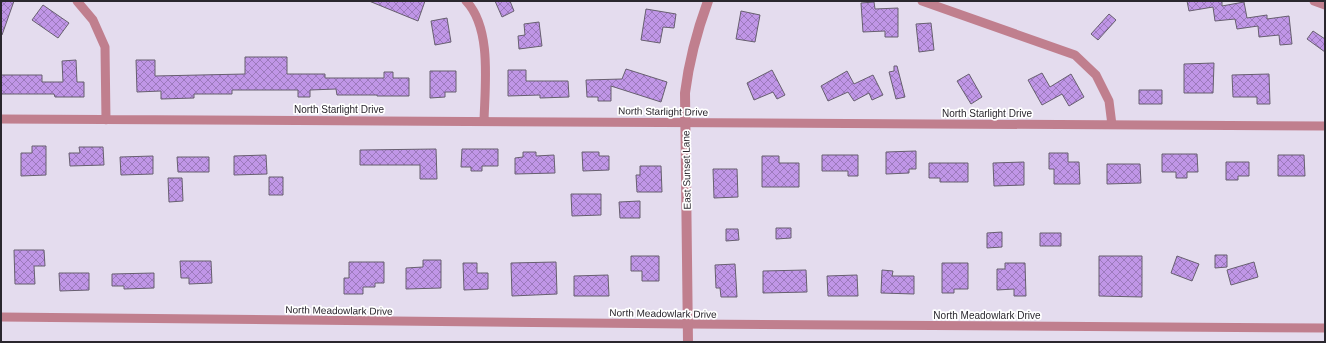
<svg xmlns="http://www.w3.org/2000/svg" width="1326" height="343" font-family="Helvetica,sans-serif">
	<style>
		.building { fill: url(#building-cross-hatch); stroke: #675f6f }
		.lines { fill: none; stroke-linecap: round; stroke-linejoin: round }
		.minor { stroke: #c07f8e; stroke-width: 9 }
		.tertiary { stroke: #c07f8e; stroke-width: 10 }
		.labels { text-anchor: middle; stroke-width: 3.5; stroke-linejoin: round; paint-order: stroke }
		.street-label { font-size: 10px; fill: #2a272e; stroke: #fff }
	</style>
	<defs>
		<pattern id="building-cross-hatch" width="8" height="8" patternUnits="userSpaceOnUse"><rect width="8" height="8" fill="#c096e7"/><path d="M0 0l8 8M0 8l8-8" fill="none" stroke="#9c7abc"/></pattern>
	</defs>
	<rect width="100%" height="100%" fill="#e4dcee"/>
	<path class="building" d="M1 1H14L2 35H1Z
		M369 1H425L418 21Z
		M495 1H510L514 11 502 17Z
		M1187 1H1222V6L1244 2 1247 18 1267 15V19L1289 16 1292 44 1280 45 1279 35 1259 37 1258 26 1237 29 1235 19 1215 21 1213 7 1189 11Z
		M874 2 875 9 898 8V37H885V31L863 32 861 3Z
		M43 5 69 23 58 38 32 20Z
		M646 9 676 14 674 28 663 27 660 43 641 40Z
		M741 11 760 15 755 42 736 39Z
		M1109 14 1116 20 1098 40 1091 34Z
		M447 18 451 42 435 45 431 21Z
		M539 22 542 46 519 49 518 36 525 35 524 24Z
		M931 23 934 50 919 52 916 24Z
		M1313 31 1325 39V52L1307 39Z
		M245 57H287V74H325V78H384V72H393V78H409V96H377V95H337L336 89 310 90V97H298V90H232V94H194V98L161 99V91L137 92 136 60H155V76L245 74Z
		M76 60 77 82H84V97H55L54 94H1V75H42V82H63L62 61Z
		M1214 63 1213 93H1184V64Z
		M894 66H897L905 97 896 99 889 72 894 71Z
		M626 69 667 82 661 102 611 86V101H598V97H587L586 80 622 79Z
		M508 70H526V81H568L569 97 540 98V95L508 96Z
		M772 70 785 95 777 99 773 92 754 100 747 83Z
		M430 71H456V92H445V97L430 98Z
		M847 71 854 84 873 75 883 95 872 100 869 93 854 101 848 92 828 101 821 86Z
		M1042 73 1050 87 1071 74 1084 97 1069 106 1062 94 1042 105 1028 80Z
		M969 74 982 97 971 104 957 81Z
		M1269 74 1270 104H1257V97H1233L1232 75Z
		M1139 90H1162V104H1139Z
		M32 146H46V175L21 176V153H32Z
		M79 147H103L104 165 70 166 69 153H80Z
		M436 149 437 179H420V165H360V150Z
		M462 149H498V166H482V171H471V167H461Z
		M916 151V169H909V173L886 174V152Z
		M523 152H536V156L554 155 555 173 515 174V158L523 157Z
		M582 152H599V156H609V170L583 171Z
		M1049 153H1068V162H1079L1080 184H1054V169H1049Z
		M1162 154H1197L1198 172H1187V178H1176V172H1162Z
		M266 155 267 174 234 175V156Z
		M822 155H858V176H848V171H822Z
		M1278 155H1304L1305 176H1278Z
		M153 156V174L121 175 120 157Z
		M762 156H779V163H799V187H762Z
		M177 157H209V172H178Z
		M1024 162V185L994 186 993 163Z
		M1226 162H1249V176H1238V180H1226Z
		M929 163H968V182H940V178H929Z
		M1107 164H1140L1141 183 1107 184Z
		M640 166H661L662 192H637L636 175H640Z
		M713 169H737L738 197 714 198Z
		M269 177H283V195H269Z
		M168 178H182L183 201 169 202Z
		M571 194H601V215L572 216Z
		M640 201V218H620L619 202Z
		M776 228H791V238L776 239Z
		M726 229H738L739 240 726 241Z
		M1002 232V247L987 248V233Z
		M1040 233H1061V246H1040Z
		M14 250H44L45 266H34L35 284H15Z
		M1215 255H1227V267L1215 268Z
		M631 256H659V281H642V271H631Z
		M1099 256H1142V297L1099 296Z
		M1177 256 1199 264 1192 281 1171 273Z
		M423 260H441V288L406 289V268L423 267Z
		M180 261H211L212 283 189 284V278H181Z
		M349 262H384V283H375V287H363V294H344V278H349Z
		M556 262 557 294 512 296 511 263Z
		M1254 262 1258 277 1231 285 1227 270Z
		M463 263H477V273H488V289L464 290Z
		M942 263H968V289H954V293H942Z
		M1005 263H1025L1026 296H1014V289L997 290V269H1005Z
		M735 264 737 297H721L720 288H716L715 265Z
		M806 270 807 292 763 293V271Z
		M882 270 893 271 892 276H914V294L881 293Z
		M59 273H89V290L60 291Z
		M154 273V288L124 289V286H112V274Z
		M608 275 609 296H574V276Z
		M857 275 858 296H828L827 276Z"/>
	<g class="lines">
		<path class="minor" d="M77 1 93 20 105 47 106 120
			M466 1C492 28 485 85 484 121
			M922 1 1075 55 1096 75 1109 101 1112 125
			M1314 1 1325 5
			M1 119 1325 126
			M1 317 688 324 1325 328"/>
		<path class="tertiary" d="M688 342 685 93C689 61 697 31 708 1"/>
	</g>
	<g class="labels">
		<g class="street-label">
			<text x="339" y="113">North Starlight Drive</text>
			<text transform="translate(663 111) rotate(1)" y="4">North Starlight Drive</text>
			<text x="987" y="117">North Starlight Drive</text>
			<text transform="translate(686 170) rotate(-91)" y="4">East Sunset Lane</text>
			<text transform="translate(339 310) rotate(1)" y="4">North Meadowlark Drive</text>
			<text transform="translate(663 313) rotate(1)" y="4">North Meadowlark Drive</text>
			<text x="987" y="319">North Meadowlark Drive</text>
		</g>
	</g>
	<rect width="1326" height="343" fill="none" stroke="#2a272e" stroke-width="4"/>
</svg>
